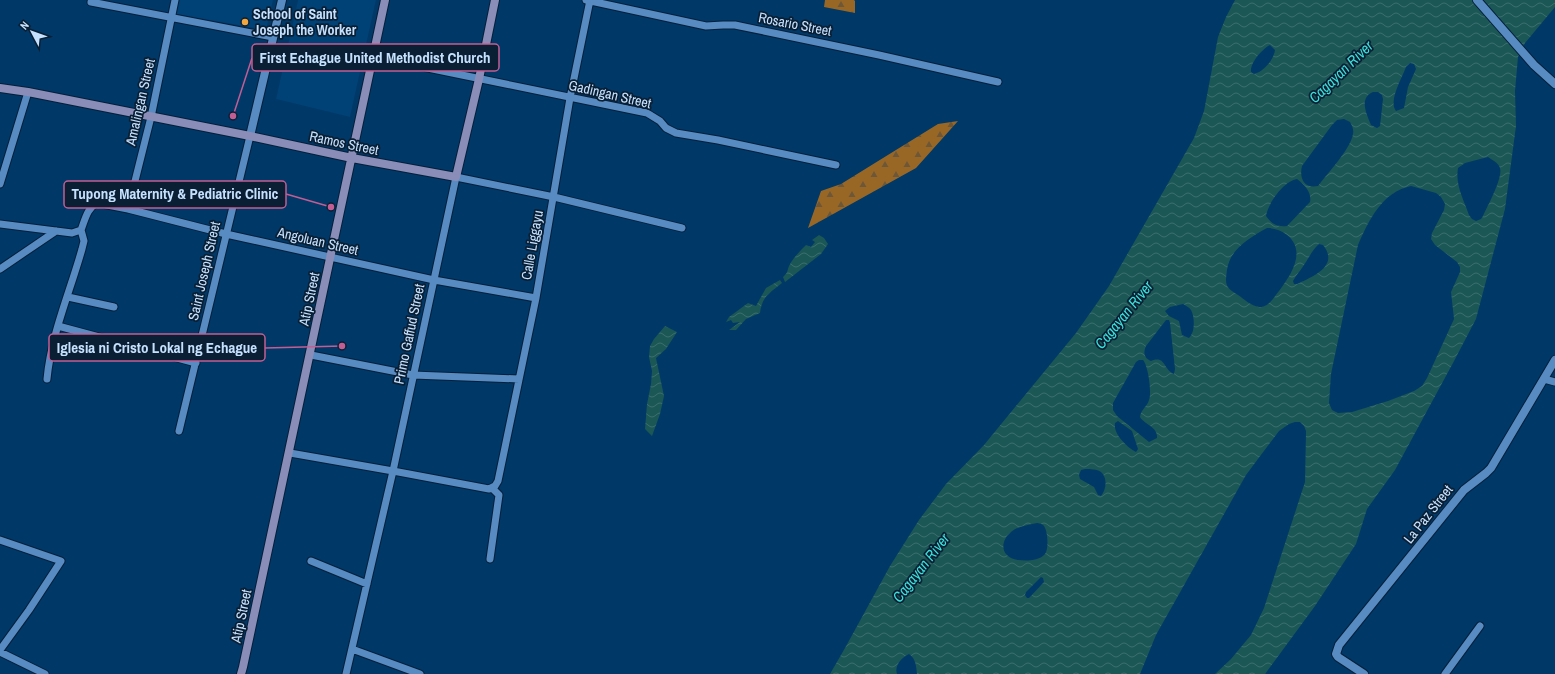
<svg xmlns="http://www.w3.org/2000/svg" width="1555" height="674" font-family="'Archivo Narrow',sans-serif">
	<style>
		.built { fill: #004176 }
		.forest { fill: url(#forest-firs) }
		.water { fill: url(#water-waves); fill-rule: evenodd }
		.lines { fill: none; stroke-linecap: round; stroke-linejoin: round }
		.minor-casing { stroke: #051f39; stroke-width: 9 }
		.tertiary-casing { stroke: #051f39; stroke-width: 10 }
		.secondary-casing { stroke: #051f39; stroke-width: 10 }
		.minor { stroke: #588bc1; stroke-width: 7 }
		.tertiary { stroke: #588bc1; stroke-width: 8 }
		.secondary { stroke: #8a8db8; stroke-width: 8 }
		.poi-dot { fill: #f1a63f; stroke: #0a1f34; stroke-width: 1.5 }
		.labels { text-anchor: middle; stroke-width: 3.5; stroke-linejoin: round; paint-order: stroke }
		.poi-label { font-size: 14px; font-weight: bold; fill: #c6e1fe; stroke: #0a1f34; text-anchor: start }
		.street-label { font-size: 14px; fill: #c6e1fe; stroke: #0a1f34 }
		.water-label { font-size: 15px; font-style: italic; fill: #39e1da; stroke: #0a1f34 }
		.leader { fill: none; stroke: #c35e94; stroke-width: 1.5 }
		.callout-dot { fill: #c35e94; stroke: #0a1f34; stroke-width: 1.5 }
		.callout { fill: #0a1f34; stroke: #c35e94; stroke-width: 1.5 }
		.callout-label { font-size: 15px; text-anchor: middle; font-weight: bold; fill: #c6e1fe }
	</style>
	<defs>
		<pattern id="forest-firs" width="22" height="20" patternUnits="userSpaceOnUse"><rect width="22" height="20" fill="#986726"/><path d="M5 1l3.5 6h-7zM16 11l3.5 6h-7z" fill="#6e5737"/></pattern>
		<pattern id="water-waves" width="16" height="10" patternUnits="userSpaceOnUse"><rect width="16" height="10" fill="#1b5755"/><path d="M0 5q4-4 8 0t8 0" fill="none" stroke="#3b6f6e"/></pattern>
	</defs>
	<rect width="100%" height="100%" fill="#003867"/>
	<path class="built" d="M179 0H273L266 30 176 14Z
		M298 0H376L350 117 276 99Z"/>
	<path class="forest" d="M825 0H854L855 1V13L824 7Z
		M958 121 916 168 808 228 821 191 841 184 938 124Z"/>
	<path class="water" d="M1235 0H1555V7L1525 43 1518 57 1515 91 1516 126 1505 209 1476 319 1453 363 1395 470 1367 509 1356 544 1315 606 1265 674H1215L1231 659 1251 635 1264 608 1305 482 1306 431 1304 426 1300 422H1295L1289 424 1279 431 1246 475 1156 635 1140 674H917C916 666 916 659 909 654 902 657 894 666 897 674H830L845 648 890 566 919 520 946 484 984 445 1076 333 1109 286 1194 138 1204 111 1218 37 1226 17ZM1270 45 1275 50C1274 59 1264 72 1254 74L1251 72C1250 63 1262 49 1270 45ZM1410 63 1414 64 1416 69 1408 87 1404 108 1396 111C1388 101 1402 78 1406 67ZM1373 92H1378L1382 95 1383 99 1380 126 1377 128 1371 125C1366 113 1359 98 1373 92ZM1344 119 1350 122C1352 126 1354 129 1353 134 1351 148 1328 173 1318 186 1304 189 1299 178 1302 166L1332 125 1337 120ZM1488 157C1492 160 1498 162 1500 168 1503 178 1488 205 1483 216L1481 219 1476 221 1472 219 1469 215C1464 200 1455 185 1458 168L1465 163ZM1297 179C1305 185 1312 193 1310 202L1287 226C1276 227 1272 224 1266 216 1268 203 1284 181 1297 179ZM1411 186 1436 193 1441 197 1445 204 1444 210 1432 233 1431 239 1435 245 1457 262 1460 267V272L1451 292 1454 319 1427 378 1422 386 1414 391 1388 401 1352 412 1338 413 1332 410 1329 403 1331 374 1358 245C1369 220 1382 192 1411 186ZM1267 228C1274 228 1281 230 1287 235 1307 251 1291 275 1279 291 1274 297 1268 308 1259 307 1251 306 1244 299 1238 295 1225 287 1225 285 1227 270 1230 249 1249 238 1267 228ZM1319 244 1323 245C1340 266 1312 277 1297 284H1294L1293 281C1296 275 1301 270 1304 265 1309 258 1312 250 1319 244ZM1183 304C1186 306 1189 307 1191 310 1195 317 1195 333 1189 338L1182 335 1179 321 1169 316 1165 311 1170 307ZM1166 320H1169L1170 323 1175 369 1174 374C1163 370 1166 355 1151 361 1144 358 1143 353 1146 346ZM1139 360H1143C1148 365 1152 393 1149 400 1147 407 1141 409 1140 417 1145 425 1158 427 1157 438L1149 442 1117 416 1113 410V403L1136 362ZM1118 421 1132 431 1138 449 1136 452C1127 447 1113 434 1115 423ZM1085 469C1090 469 1097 469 1101 472 1108 478 1106 490 1101 496L1098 495 1094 487 1080 479 1079 475 1081 470ZM1037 523C1039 523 1042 524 1043 525 1048 529 1049 549 1045 554 1039 561 1026 561 1018 560 1001 558 999 542 1011 532 1018 526 1029 525 1037 523ZM1041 577 1043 578 1044 582 1029 598H1027L1025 595 1026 592Z
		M819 235 824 238 828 244 821 254 785 282 783 277C788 273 787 271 789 266 793 258 800 251 806 245L811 247 815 242 812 240Z
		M780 280 782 283C770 293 762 296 760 313L746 319 736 330H729L740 322 733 323 731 320 726 322 729 317 748 303 756 306 766 288Z
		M665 326 677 332 666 349 656 358 664 396 660 414 652 436 645 429 647 404 651 384 652 371 649 357 650 346 654 339Z"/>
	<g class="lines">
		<defs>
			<path id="minor" d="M586 0 706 26 723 25H735L879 55 998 82
				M91 2 273 37
				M374 57 647 113 660 121 666 128 676 133 718 140 836 165
				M0 184 28 92
				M128 209 151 117 175 0
				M0 224 72 233 81 230C85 220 87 208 97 203L128 209 226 234 434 280 536 298
				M0 269 56 231
				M68 297 114 307
				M58 326 196 363
				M311 355 413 375 519 379
				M47 379C51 335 70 292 82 249L84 241 81 230
				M1544 379 1555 382
				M179 431 250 136
				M290 453 393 471 489 489 495 486 498 481 536 298 570 98 590 0
				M0 540 61 561 29 610 0 650
				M490 559 499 495 492 488
				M311 561 367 584
				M352 649 420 674
				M0 652 45 674
				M346 674 393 471 456 177 554 197 682 228
				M1445 674 1480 626"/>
			<path id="tertiary" d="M1477 0 1534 65 1555 84
				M250 136 282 0
				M1364 674 1338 657 1336 654 1339 645 1464 490 1486 473 1491 468 1555 360"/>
			<path id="secondary" d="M0 88 28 92 250 136 352 158 456 177 479 79 495 0
				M241 674 243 667 385 0"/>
		</defs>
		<use href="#minor" class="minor-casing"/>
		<use href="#tertiary" class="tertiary-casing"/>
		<use href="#secondary" class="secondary-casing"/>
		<use href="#minor" class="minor"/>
		<use href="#tertiary" class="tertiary"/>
		<use href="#secondary" class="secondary"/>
	</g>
	<circle class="poi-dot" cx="245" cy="22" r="4"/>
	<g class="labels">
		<g class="poi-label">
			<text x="253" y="19">School of Saint<tspan x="253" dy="16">Joseph the Worker</tspan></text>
		</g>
		<g class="street-label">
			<text transform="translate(795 24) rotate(11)" y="5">Rosario Street</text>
			<text transform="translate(610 94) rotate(13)" y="5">Gadingan Street</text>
			<text transform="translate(140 102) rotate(-77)" y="5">Amalingan Street</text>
			<text transform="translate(344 143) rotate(12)" y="5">Ramos Street</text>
			<text transform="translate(318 241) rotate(13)" y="5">Angoluan Street</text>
			<text transform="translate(532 245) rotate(-80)" y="5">Calle Liggayu</text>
			<text transform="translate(204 271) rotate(-77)" y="5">Saint Joseph Street</text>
			<text transform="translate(309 299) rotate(-78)" y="5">Atip Street</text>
			<text transform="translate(409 334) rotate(-78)" y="5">Primo Gaffud Street</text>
			<text transform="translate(1428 514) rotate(-52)" y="5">La Paz Street</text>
			<text transform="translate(241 616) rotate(-78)" y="5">Atip Street</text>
		</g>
		<g class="water-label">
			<text transform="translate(1341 72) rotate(-44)" y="5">Cagayan River</text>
			<text transform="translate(1124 315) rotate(-51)" y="5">Cagayan River</text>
			<text transform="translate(921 568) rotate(-52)" y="5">Cagayan River</text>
		</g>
	</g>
	<path class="leader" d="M233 116L252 58M331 207L286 194M342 346L265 348"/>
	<g class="callout-dot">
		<circle cx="233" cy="116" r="4"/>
		<circle cx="331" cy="207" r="4"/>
		<circle cx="342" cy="346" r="4"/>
	</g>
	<g class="callout">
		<rect x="252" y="44" width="247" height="27" rx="4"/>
		<rect x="64" y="181" width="222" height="27" rx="4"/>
		<rect x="49" y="334" width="216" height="27" rx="4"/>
	</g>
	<g class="callout-label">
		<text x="375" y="63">First Echague United Methodist Church</text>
		<text x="175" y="199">Tupong Maternity &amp; Pediatric Clinic</text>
		<text x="157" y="353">Iglesia ni Cristo Lokal ng Echague</text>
	</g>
	<g transform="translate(32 32) rotate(311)" stroke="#0a1f34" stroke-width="3" paint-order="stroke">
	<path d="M0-3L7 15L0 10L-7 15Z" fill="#c6e1fe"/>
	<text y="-6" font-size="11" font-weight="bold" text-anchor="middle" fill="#c6e1fe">N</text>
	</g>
</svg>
